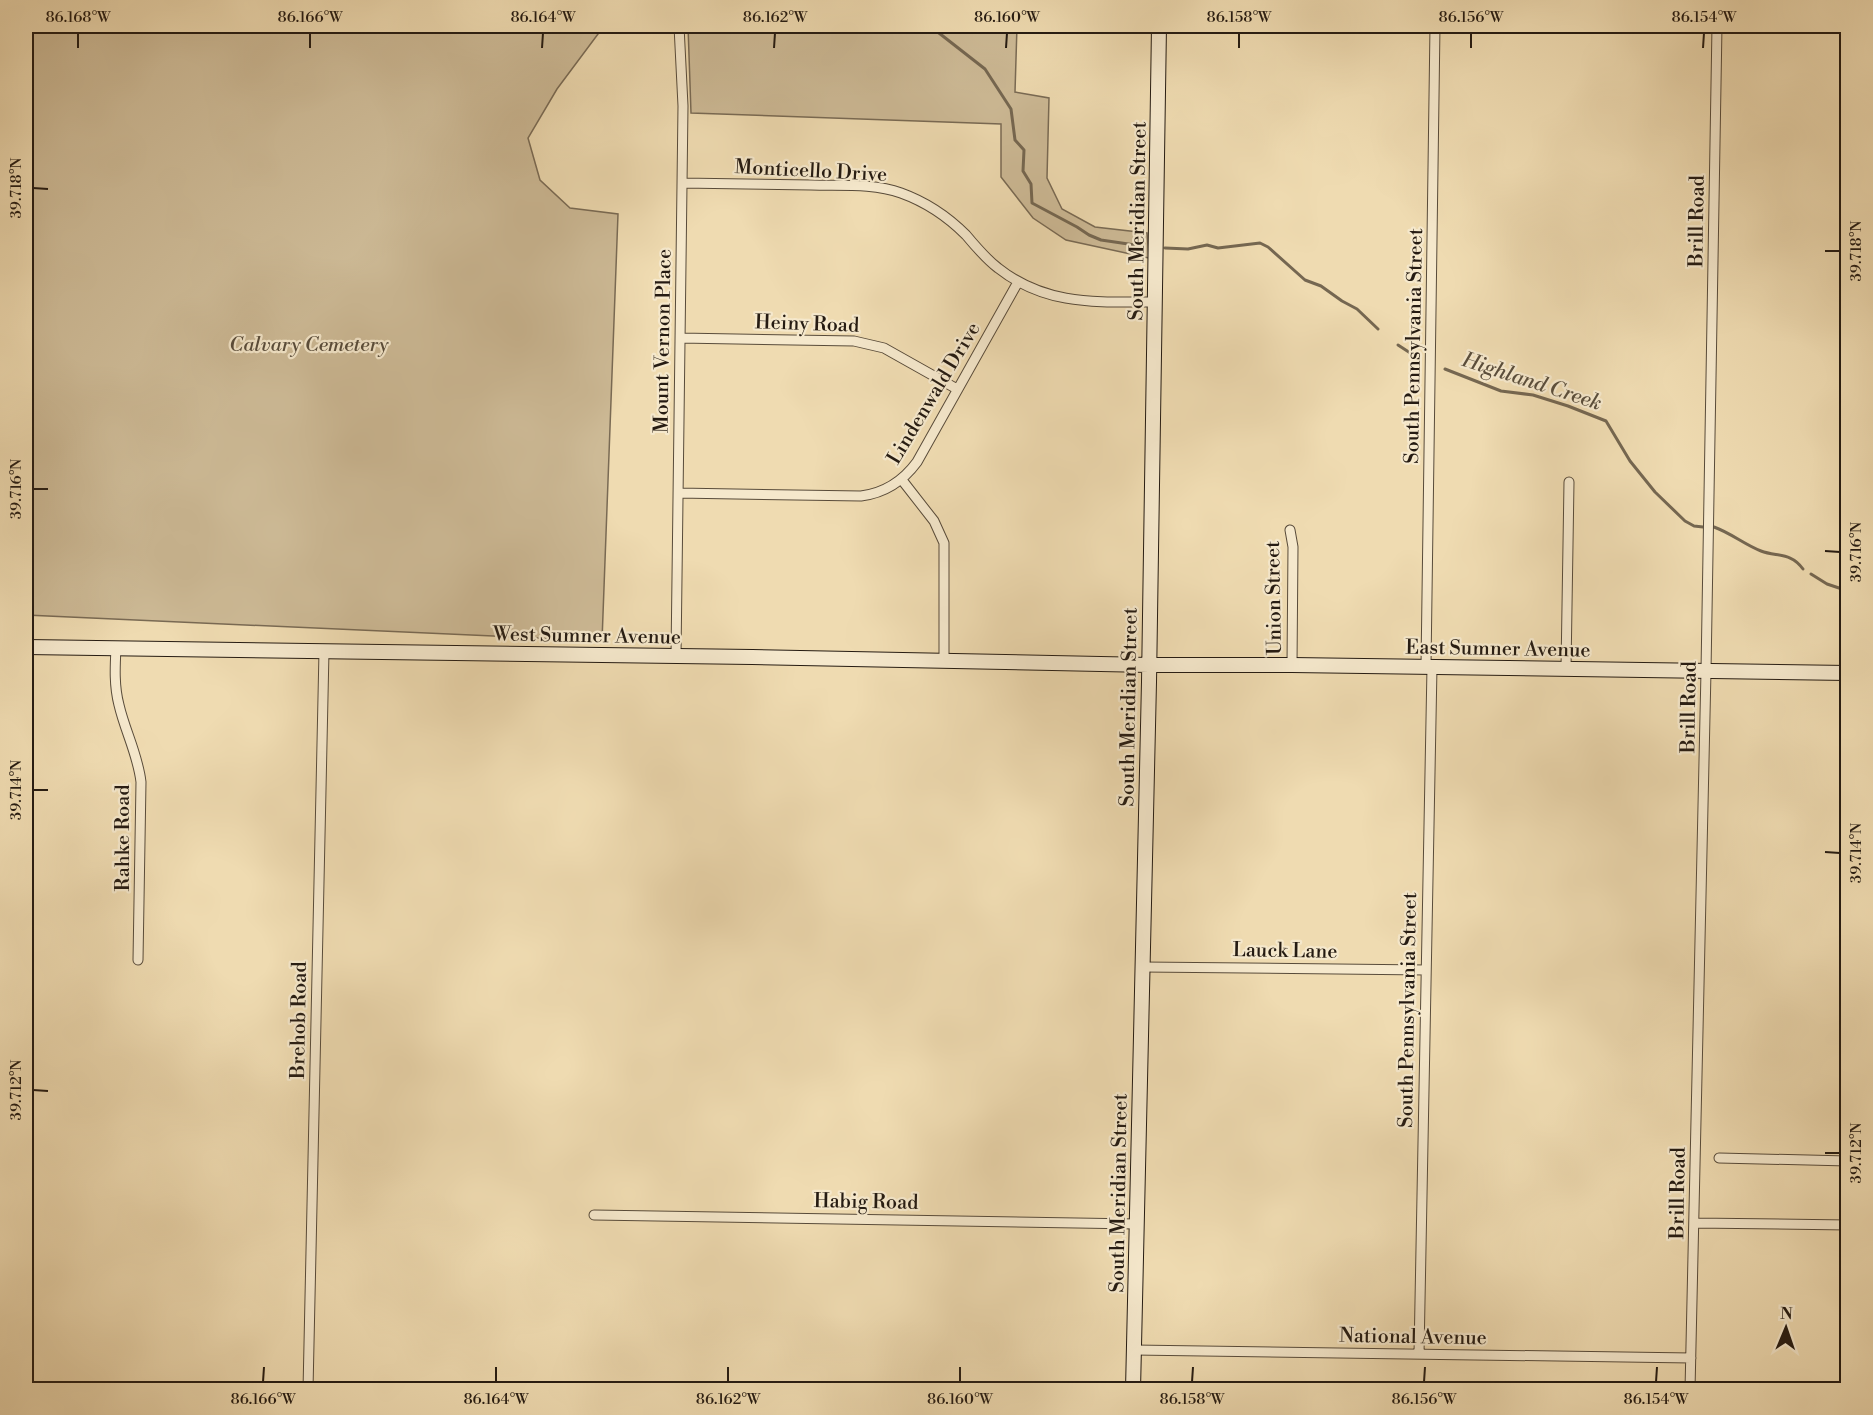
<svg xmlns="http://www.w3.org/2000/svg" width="1873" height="1415" font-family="'Libre Bodoni',serif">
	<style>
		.green { fill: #cdba96; stroke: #796a54; stroke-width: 1.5 }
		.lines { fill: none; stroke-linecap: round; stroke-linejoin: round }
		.stream { stroke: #756751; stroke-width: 3 }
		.street-casing { stroke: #584b3a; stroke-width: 11 }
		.secondary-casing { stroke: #251b12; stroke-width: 16 }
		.street { stroke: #f5e8cc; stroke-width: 9 }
		.secondary { stroke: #f5e8cc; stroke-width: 14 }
		.ticks { fill: none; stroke: #251b12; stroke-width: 2 }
		.labels { text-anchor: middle; stroke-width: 4.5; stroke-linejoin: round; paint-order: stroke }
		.street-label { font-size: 20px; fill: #251b12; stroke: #f5e8cc }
		.park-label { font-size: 20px; font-style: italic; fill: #574b3a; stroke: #f5e8cc }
		.water-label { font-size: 21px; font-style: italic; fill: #5a4e3c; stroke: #f5e8cc }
		.neatline { fill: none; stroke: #251b12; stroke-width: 2 }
		.ticks-label { font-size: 15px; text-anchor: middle; fill: #251b12 }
	</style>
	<rect width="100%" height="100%" fill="#efdbb1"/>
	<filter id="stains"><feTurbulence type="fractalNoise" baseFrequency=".00333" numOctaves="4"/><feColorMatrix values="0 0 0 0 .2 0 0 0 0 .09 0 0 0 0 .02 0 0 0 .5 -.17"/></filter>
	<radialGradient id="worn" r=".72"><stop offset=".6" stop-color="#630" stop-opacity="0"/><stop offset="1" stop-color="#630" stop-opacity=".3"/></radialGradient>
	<path class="green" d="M26 26H604L557 89 528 138 540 180 570 208 618 214 602 641 26 615Z
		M688 26H1017L1015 92 1049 98 1047 178 1062 209 1095 227 1147 233 1149 258 1066 240 1033 218 1001 177V124L691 113Z"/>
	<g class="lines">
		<path class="stream" d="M930 26 985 69 1011 109 1015 140 1024 150 1023 171 1031 184 1032 203 1077 227 1089 235 1101 240 1142 246
			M1165 248 1188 249 1207 245 1218 248 1260 243 1268 247 1305 280 1321 286 1342 301 1357 309 1378 329
			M1398 345 1418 358
			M1445 369 1501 391 1533 395 1568 406 1606 421 1630 461 1655 492 1685 521 1694 526 1703 527
			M1714 527C1731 533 1745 545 1761 551 1777 557 1791 552 1803 569
			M1811 574 1827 584 1848 591"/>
		<defs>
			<path id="street" d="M682 183C725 184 768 184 811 185 840 186 873 183 901 193 926 202 947 216 966 235 976 247 986 259 998 268 1046 306 1097 302 1155 302
				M680 338 854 341 884 348 957 389
				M902 480 934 521 944 543V660
				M678 493 861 496C885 493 903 481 917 462L1018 282
				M1290 530 1293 547 1292 665
				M116 648C115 667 114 686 119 705 125 731 138 755 141 782L138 960
				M676 656 683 106 679 26
				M1426 666 1435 26
				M1566 669 1569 482
				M1143 967 1426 970
				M1719 1158 1848 1161
				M594 1215 1137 1224
				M1694 1223 1848 1225
				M1134 1350 1691 1358
				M1419 1354 1432 667
				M308 1390 324 651
				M1690 1390 1706 671 1717 26"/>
			<path id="secondary" d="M26 647 752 657 1149 665H1292L1848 673
				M1133 1390 1149 682 1159 26"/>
		</defs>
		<use href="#street" class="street-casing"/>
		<use href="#secondary" class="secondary-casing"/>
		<use href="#street" class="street"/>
		<use href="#secondary" class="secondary"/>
	</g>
	<path class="ticks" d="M78 48V33M310 48V33M542 48 543 33M774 48 775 33M1006 48 1007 33M1239 48V33M1471 48V33M1703 48 1704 33M33 188 48 189M1825 251H1840M33 489H48M1825 551 1840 552M33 790H48M1825 852 1840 853M33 1090 48 1091M1825 1153H1840M263 1382 264 1367M496 1382V1367M728 1382V1367M960 1382V1367M1192 1382 1193 1367M1424 1382 1425 1367M1656 1382 1657 1367"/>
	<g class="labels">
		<g class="street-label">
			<text transform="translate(811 170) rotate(3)" y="7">Monticello Drive</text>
			<text transform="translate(1137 221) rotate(-89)" y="7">South Meridian Street</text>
			<text transform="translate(1696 221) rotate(-89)" y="7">Brill Road</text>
			<text transform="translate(807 323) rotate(2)" y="7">Heiny Road</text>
			<text transform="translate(662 341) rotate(-89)" y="7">Mount Vernon Place</text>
			<text transform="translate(1413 346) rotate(-89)" y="7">South Pennsylvania Street</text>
			<text transform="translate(933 393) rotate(-59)" y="7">Lindenwald Drive</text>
			<text transform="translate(1273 598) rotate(-91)" y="7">Union Street</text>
			<text transform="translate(587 635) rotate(1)" y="7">West Sumner Avenue</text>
			<text transform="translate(1498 648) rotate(1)" y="7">East Sumner Avenue</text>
			<text transform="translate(1128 707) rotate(-89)" y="7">South Meridian Street</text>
			<text transform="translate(1688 707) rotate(-89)" y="7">Brill Road</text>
			<text transform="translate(122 838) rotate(-90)" y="7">Rahke Road</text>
			<text transform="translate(1285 950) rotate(1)" y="7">Lauck Lane</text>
			<text transform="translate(1407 1010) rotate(-89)" y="7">South Pennsylvania Street</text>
			<text transform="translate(298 1020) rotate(-89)" y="7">Brehob Road</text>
			<text transform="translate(1118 1193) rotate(-89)" y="7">South Meridian Street</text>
			<text transform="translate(1677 1193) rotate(-89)" y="7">Brill Road</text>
			<text transform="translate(866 1201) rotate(1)" y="7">Habig Road</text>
			<text transform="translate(1413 1336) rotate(1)" y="7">National Avenue</text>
		</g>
		<g class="park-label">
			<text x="309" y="351">Calvary Cemetery</text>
		</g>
		<g class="water-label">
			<text transform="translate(1532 381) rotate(18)" y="7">Highland Creek</text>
		</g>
	</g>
	<rect width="1873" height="1415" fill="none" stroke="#efdbb1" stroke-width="66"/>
	<g transform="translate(1786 1328) rotate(2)" stroke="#f5e8cc" stroke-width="4.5" paint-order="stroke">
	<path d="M0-4.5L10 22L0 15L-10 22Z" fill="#251b12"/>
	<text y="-9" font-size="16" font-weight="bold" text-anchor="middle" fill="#251b12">N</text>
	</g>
	<rect x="33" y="33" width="1807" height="1349" class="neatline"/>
	<g class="ticks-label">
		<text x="78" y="22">86.168°W</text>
		<text x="310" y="22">86.166°W</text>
		<text x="543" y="22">86.164°W</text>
		<text x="775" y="22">86.162°W</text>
		<text x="1007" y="22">86.160°W</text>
		<text x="1239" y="22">86.158°W</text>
		<text x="1471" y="22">86.156°W</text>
		<text x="1704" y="22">86.154°W</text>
		<text transform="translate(16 188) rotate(-90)" y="5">39.718°N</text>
		<text transform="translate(1856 251) rotate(-90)" y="5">39.718°N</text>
		<text transform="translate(16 489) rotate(-90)" y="5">39.716°N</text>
		<text transform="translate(1856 552) rotate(-90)" y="5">39.716°N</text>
		<text transform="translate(16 790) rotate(-90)" y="5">39.714°N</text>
		<text transform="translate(1856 853) rotate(-90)" y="5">39.714°N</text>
		<text transform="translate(16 1090) rotate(-90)" y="5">39.712°N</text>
		<text transform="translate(1856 1153) rotate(-90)" y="5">39.712°N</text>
		<text x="263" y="1404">86.166°W</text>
		<text x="496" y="1404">86.164°W</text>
		<text x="728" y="1404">86.162°W</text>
		<text x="960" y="1404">86.160°W</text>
		<text x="1192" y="1404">86.158°W</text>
		<text x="1424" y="1404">86.156°W</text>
		<text x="1656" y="1404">86.154°W</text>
	</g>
	<rect width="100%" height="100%" filter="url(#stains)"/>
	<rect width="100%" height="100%" fill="url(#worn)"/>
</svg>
